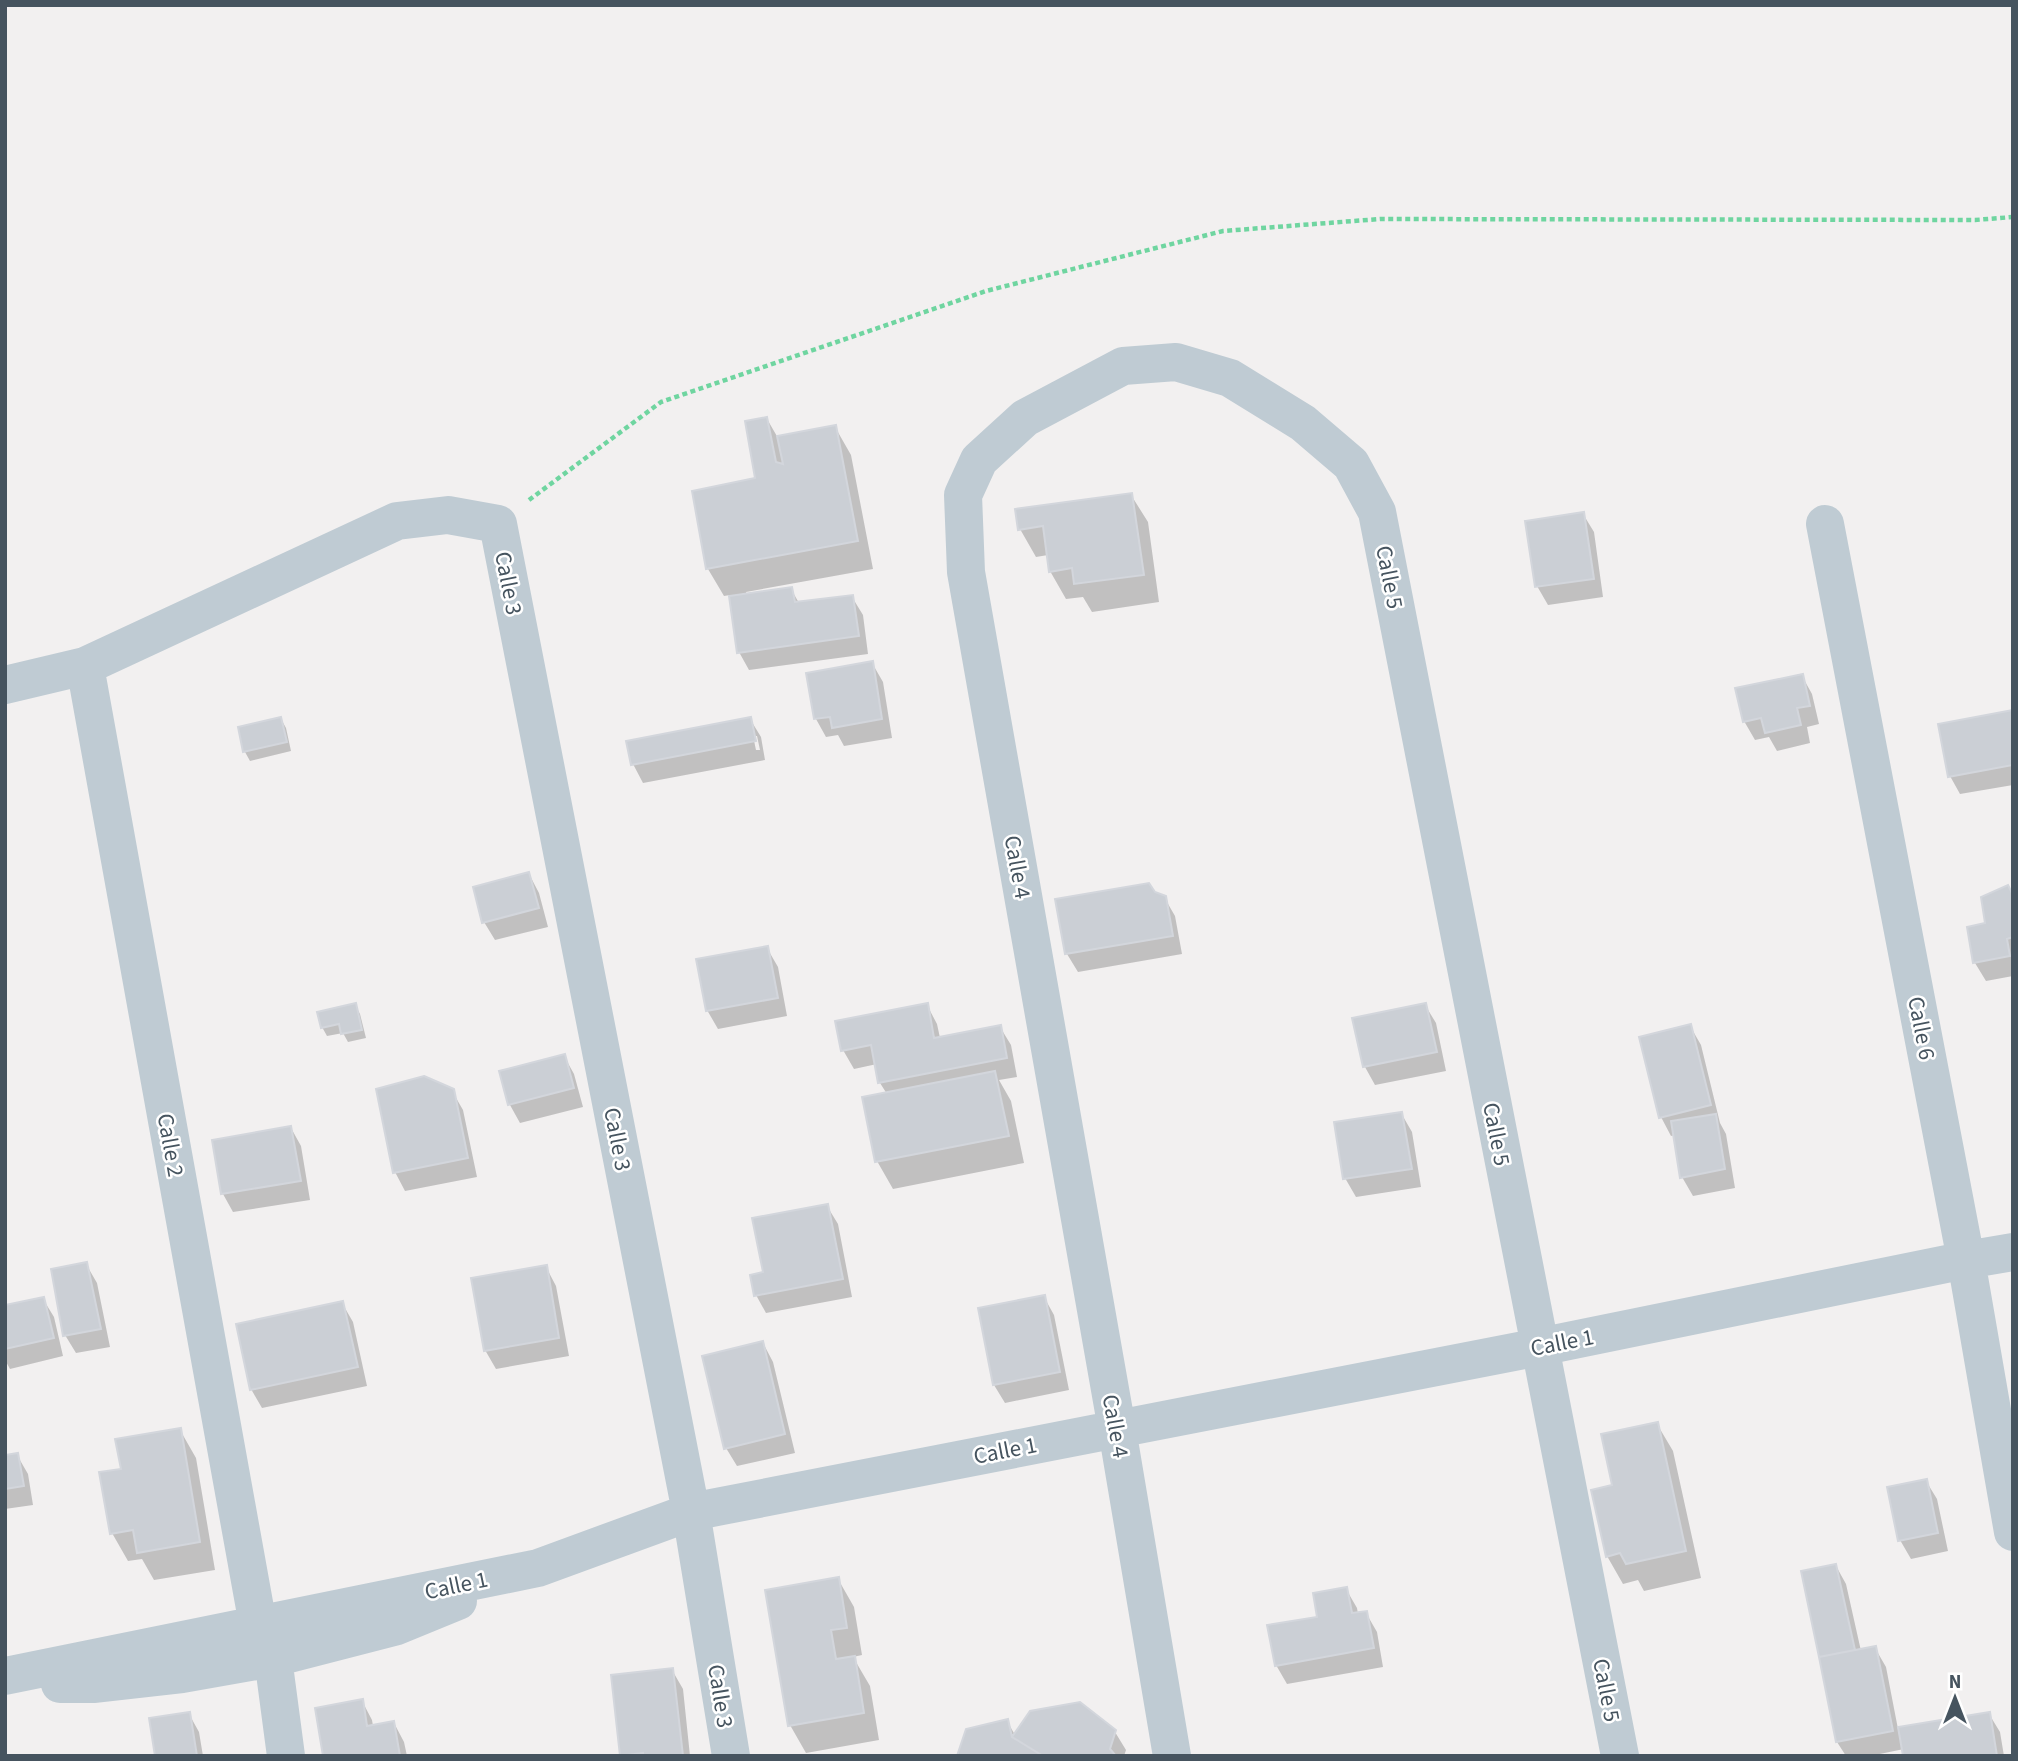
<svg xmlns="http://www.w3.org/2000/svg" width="2018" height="1761" font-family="'Source Sans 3',sans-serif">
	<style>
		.shadow { fill: #0003; fill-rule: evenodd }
		.building { fill: #cbcfd5; stroke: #d3d6dc; stroke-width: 2 }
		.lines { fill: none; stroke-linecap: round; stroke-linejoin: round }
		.path { stroke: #6fd5a0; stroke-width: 4.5; stroke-dasharray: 5 3.5; stroke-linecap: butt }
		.minor { stroke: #bfcbd3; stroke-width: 38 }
		.labels { text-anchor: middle; stroke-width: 5; stroke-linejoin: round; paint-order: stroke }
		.street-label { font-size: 23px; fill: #46545f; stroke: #fff }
	</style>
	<rect width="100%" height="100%" fill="#f2f0f0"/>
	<path class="shadow" d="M767 419 778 438 835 427 851 455 873 569 746 592 747 595 791 589 799 603 852 597 863 615 868 654 749 670 739 652 730 595 724 596 708 569 758 480Z
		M1131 495 1148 522 1159 602 1092 612 1083 597 1066 599 1050 571 1048 555 1036 557 1020 529Z
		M1583 514 1594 532 1603 597 1548 605 1537 586Z
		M872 663 883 682 892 738 844 746 838 735 826 737 816 719Z
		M1802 676 1812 694 1819 724 1807 727 1810 743 1777 751 1769 737 1755 740 1744 721Z
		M2013 712V785L1960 794 1950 776Z
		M281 719 286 728 291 751 250 761 245 752 240 728Z
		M750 719 761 737 765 760 643 783 633 764ZM753 736H757L760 750H756Z
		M529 874 539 893 548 927 495 940 484 922Z
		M1154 893 1164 897 1175 916 1182 954 1078 972 1067 954 1057 901Z
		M2013 897V976L1986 981 1975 963 1969 928 1987 925Z
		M767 948 778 967 787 1016 718 1029 707 1010Z
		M355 1005 360 1014 366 1038 348 1042 343 1033 327 1036 322 1027Z
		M927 1005 937 1024 940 1038 1000 1027 1011 1045 1017 1077 999 1080 1011 1101 1024 1163 893 1189 877 1161 887 1094 880 1083 877 1064 854 1069 843 1050Z
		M1425 1005 1436 1023 1446 1071 1375 1085 1365 1067 1355 1019Z
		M1690 1026 1701 1045 1720 1123 1726 1134 1735 1188 1693 1196 1682 1177 1675 1135 1671 1136 1661 1117Z
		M564 1056 574 1074 583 1107 520 1123 510 1105 501 1072Z
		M452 1091 463 1110 477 1177 405 1191 395 1172Z
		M1401 1113 1412 1132 1421 1187 1356 1197 1345 1178Z
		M291 1128 301 1146 310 1200 233 1212 223 1194Z
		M827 1206 838 1224 852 1297 766 1313 756 1295 765 1273Z
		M86 1264 97 1283 110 1347 76 1353 65 1335Z
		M546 1267 556 1286 569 1356 496 1369 485 1350Z
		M1044 1297 1054 1315 1069 1390 1005 1403 994 1385Z
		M43 1299 54 1317 63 1356 10 1369 5 1360V1307Z
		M342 1303 353 1322 367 1386 262 1408 251 1389Z
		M763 1343 773 1362 795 1453 737 1466 726 1448Z
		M1657 1424 1673 1451 1701 1578 1644 1591 1638 1580 1623 1584 1607 1556 1614 1486Z
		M180 1430 196 1458 215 1570 154 1580 142 1559 128 1561 112 1533 123 1470Z
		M17 1455 28 1474 33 1505 5 1509V1457Z
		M1926 1481 1937 1499 1948 1551 1911 1559 1900 1540Z
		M1836 1566 1846 1584 1861 1651 1875 1648 1886 1667 1898 1729 1989 1714 2000 1732 2004 1756H1905L1904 1749 1870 1756H1846L1837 1742 1803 1573Z
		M838 1579 854 1607 862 1655 853 1657 870 1686 879 1740 806 1753 790 1725Z
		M1346 1589 1357 1608 1358 1614 1366 1613 1377 1632 1383 1667 1287 1684 1276 1665Z
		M672 1670 683 1689 690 1756H622Z
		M362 1701 372 1720 373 1726 394 1723 404 1742 407 1756H325Z
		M189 1714 199 1732 203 1756H157Z
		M1007 1721 1015 1735 1115 1732 1126 1750 1124 1756H959Z"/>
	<path class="building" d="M767 417 776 462 783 464 777 436 836 425 858 541 706 569 692 491 755 478 745 421Z
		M1132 493 1144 575 1074 584 1072 568 1049 572 1043 526 1018 530 1015 509Z
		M1584 512 1594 579 1535 587 1525 521Z
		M792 587 795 602 853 595 859 636 737 653 729 596Z
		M873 661 882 719 832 728 830 717 814 719 806 673Z
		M1803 674 1810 706 1797 708 1801 725 1765 733 1761 718 1743 722 1735 688Z
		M2013 710V765L1948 777 1938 724Z
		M281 717 287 742 243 752 238 727Z
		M751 717 756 741 631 765 626 741Z
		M529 872 539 908 482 923 473 887Z
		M1149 883 1155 892 1166 896 1173 936 1065 954 1055 899Z
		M2008 885 2013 895V937L2007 939 2010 956 1973 963 1967 927 1985 923 1981 897Z
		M768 946 778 998 706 1011 696 959Z
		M356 1003 362 1030 341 1034 339 1024 321 1028 317 1012Z
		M928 1003 934 1038 1001 1025 1007 1058 878 1083 871 1045 841 1051 835 1021Z
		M1426 1003 1437 1052 1363 1067 1352 1018Z
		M1691 1024 1711 1105 1659 1118 1639 1037Z
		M565 1054 574 1088 508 1105 499 1071Z
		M995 1071 1009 1136 875 1162 862 1097Z
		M424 1076 454 1089 468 1158 393 1173 376 1089Z
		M1402 1112 1412 1169 1343 1179 1334 1122Z
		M1716 1114 1725 1169 1680 1178 1671 1121Z
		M291 1126 301 1181 221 1194 212 1140Z
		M828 1204 843 1279 754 1296 750 1275 763 1272 752 1218Z
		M87 1262 101 1329 63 1336 51 1269Z
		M547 1265 559 1338 484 1351 471 1278Z
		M1045 1295 1060 1372 993 1385 978 1308Z
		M44 1297 54 1338 5 1349V1305Z
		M343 1301 358 1367 250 1390 236 1324Z
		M763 1341 785 1434 724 1449 702 1356Z
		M1658 1422 1686 1551 1626 1564 1620 1553 1606 1557 1591 1490 1612 1485 1601 1434Z
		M181 1428 200 1542 137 1553 133 1530 110 1534 99 1472 121 1469 115 1439Z
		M18 1453 24 1486 5 1489V1455Z
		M1927 1479 1938 1533 1898 1541 1887 1487Z
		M1836 1564 1855 1650 1819 1657 1801 1571Z
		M839 1577 847 1628 831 1630 836 1659 855 1656 864 1713 788 1726 765 1590Z
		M1347 1587 1352 1613 1367 1611 1374 1648 1275 1666 1267 1625 1317 1617 1313 1593Z
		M1876 1646 1893 1731 1836 1742 1819 1657Z
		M673 1668 683 1756H643V1753L620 1756 611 1675Z
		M363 1699 367 1726 394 1721 400 1756H323L315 1708Z
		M1080 1702 1116 1730 1110 1749 1116 1756H1043L1012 1737 1030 1711Z
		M190 1712 197 1756H155L149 1718Z
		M1990 1712 1997 1756H1903L1898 1727Z
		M1008 1719 1012 1737 1043 1756H957L966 1729Z"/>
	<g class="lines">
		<path class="path" d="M529 500 661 402 986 291 1223 231 1380 219 1975 220 2013 217"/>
		<path class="minor" d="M1825 524 1966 1260 2013 1532
			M85 666 258 1625
			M5 685 85 666 397 521 448 515 498 524 691 1512 731 1756
			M273 1658 286 1756
			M5 1676 538 1568 691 1512 1539 1347 1966 1260 2013 1252
			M60 1684H93L182 1674 273 1658 397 1626 458 1601
			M1172 1756 1117 1429 966 572 963 495 979 460 1025 418 1123 366 1176 362 1230 378 1303 423 1351 464 1377 512 1620 1756"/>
	</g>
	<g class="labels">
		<g class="street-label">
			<text transform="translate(1390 577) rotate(79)" y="8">Calle 5</text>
			<text transform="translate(509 583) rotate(79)" y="8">Calle 3</text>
			<text transform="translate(1018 867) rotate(80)" y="8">Calle 4</text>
			<text transform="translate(1922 1028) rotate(79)" y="8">Calle 6</text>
			<text transform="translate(1497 1134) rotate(79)" y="8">Calle 5</text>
			<text transform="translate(618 1139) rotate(79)" y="8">Calle 3</text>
			<text transform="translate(171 1145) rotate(80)" y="8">Calle 2</text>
			<text transform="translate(1562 1342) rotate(-11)" y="8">Calle 1</text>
			<text transform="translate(1116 1426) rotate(80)" y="8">Calle 4</text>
			<text transform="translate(1005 1450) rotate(-11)" y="8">Calle 1</text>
			<text transform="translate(456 1585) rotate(-12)" y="8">Calle 1</text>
			<text transform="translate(1607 1690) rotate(79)" y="8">Calle 5</text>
			<text transform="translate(721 1696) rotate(81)" y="8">Calle 3</text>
		</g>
	</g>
	<rect width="2018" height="1761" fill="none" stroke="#46545f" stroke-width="14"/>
	<g transform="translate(1955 1698)" stroke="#ffffff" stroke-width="5" paint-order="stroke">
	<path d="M0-5L12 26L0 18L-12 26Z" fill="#46545f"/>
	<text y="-10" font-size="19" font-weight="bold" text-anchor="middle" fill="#46545f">N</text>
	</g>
</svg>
